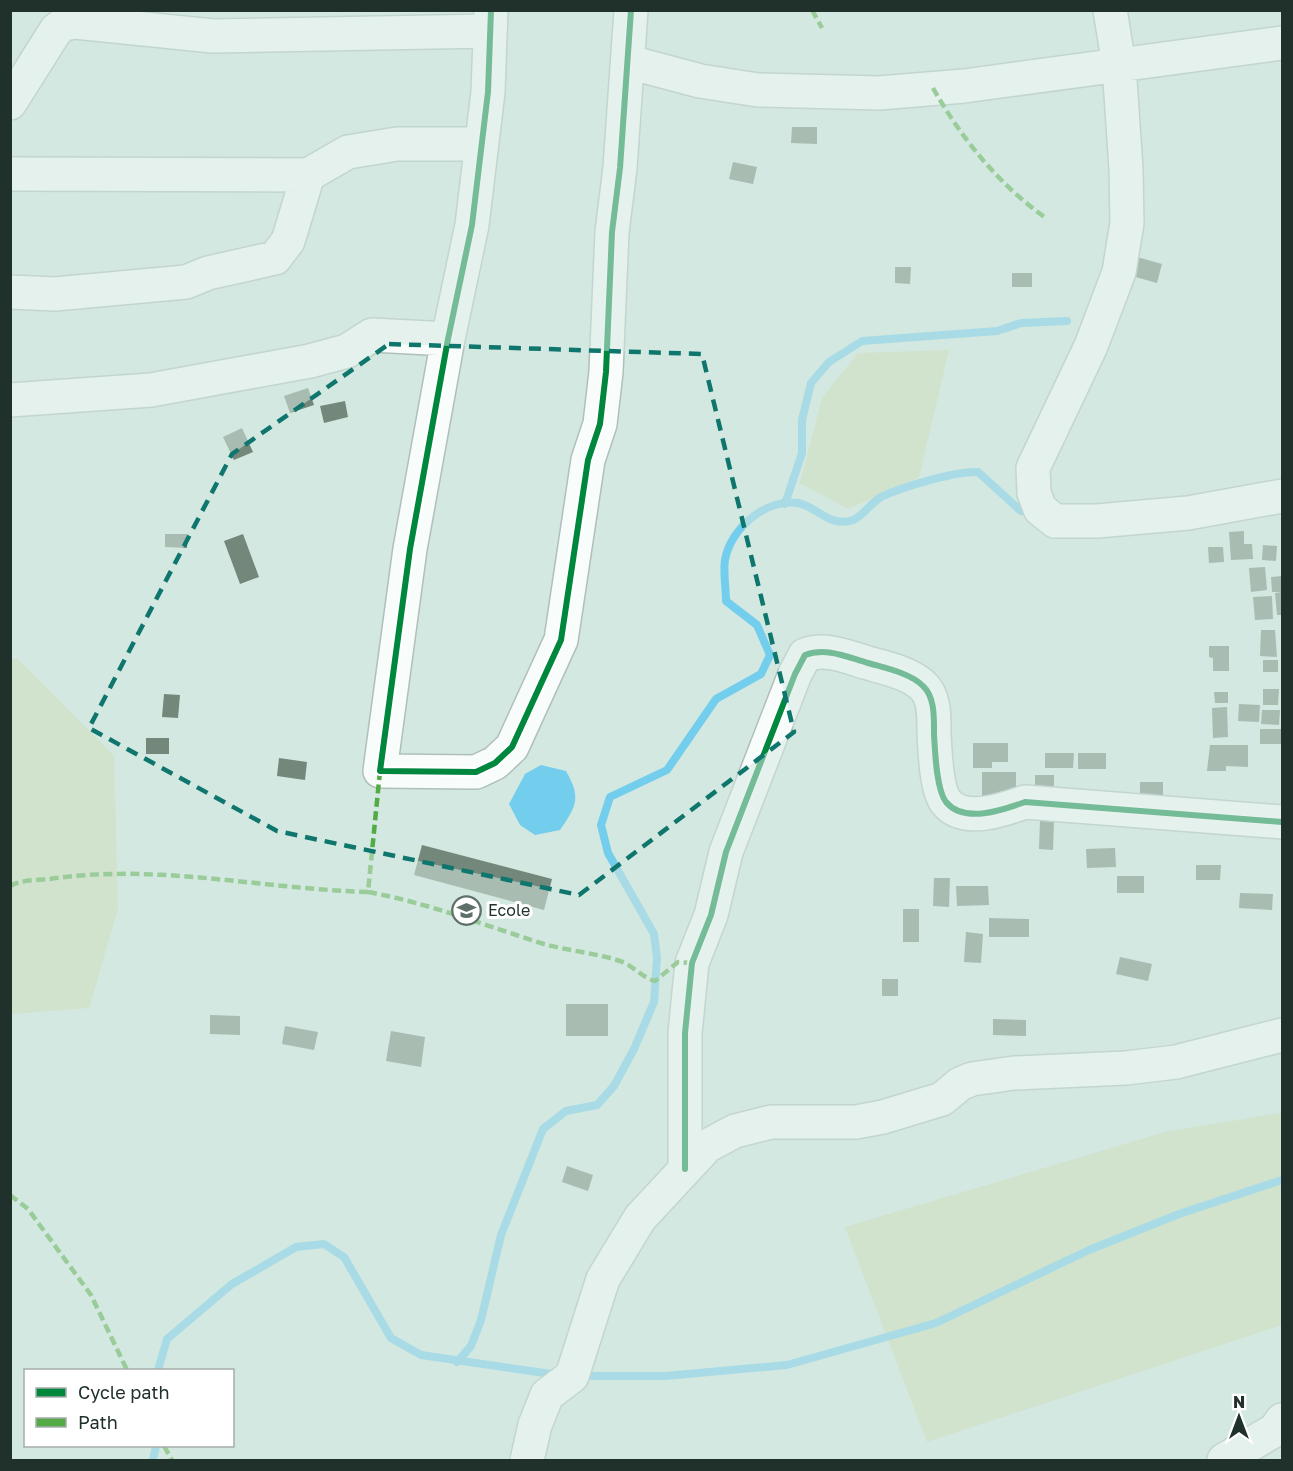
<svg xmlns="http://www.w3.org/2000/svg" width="1293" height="1471" font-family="'Golos Text',sans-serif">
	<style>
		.green { fill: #ceddb6 }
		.water { fill: #73cded }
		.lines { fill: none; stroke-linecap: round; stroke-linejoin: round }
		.stream { stroke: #73cded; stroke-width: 8 }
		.building { fill: #73877a }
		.street-casing { stroke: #afbfba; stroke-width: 36 }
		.street { stroke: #f8fcfa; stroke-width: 33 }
		.quiet { stroke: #52ab44; stroke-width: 4.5; stroke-dasharray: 9 4.5; stroke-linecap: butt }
		.cycleway-casing { stroke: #fff; stroke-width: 10 }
		.cycleway { stroke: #00873e; stroke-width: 6 }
		.marked { fill: none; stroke: #0f766e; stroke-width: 4.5; stroke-dasharray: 12 8; stroke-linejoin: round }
		.labels { text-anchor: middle; stroke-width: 6; stroke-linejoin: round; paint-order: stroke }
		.poi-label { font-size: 16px; fill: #20302b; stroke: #fff; text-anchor: start }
	</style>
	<rect width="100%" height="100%" fill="#d3e8e0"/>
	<path class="green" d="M949 350 919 477 848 509 800 483 822 398 858 353Z
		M10 659H18L114 756 118 909 89 1008 11 1014Z
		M1282 1113V1325L927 1442 845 1227 1165 1132Z"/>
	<path class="water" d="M541 765 566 771C581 798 577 805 560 830L535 835 520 825 509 804 525 774Z"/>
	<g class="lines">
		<path class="stream" d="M785 504 802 453V420L811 383 829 362 862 341 997 331 1021 323 1067 321
			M457 1362 471 1346 481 1320 501 1235 543 1129 566 1111 597 1105 614 1086 634 1049 654 1002 657 958 654 934 608 853 601 825 610 797 667 770 716 699 761 674 770 655 757 625 726 601C726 588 723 573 725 560 730 529 766 498 798 503 818 507 829 528 853 520 863 516 871 503 881 497 902 487 955 471 978 472L1021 511
			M158 1370 167 1339 232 1284 296 1247 324 1244 344 1257 391 1338 421 1355 558 1375
			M580 1376H665L787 1365 936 1323 1089 1250 1179 1214 1282 1180
			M153 1460 156 1446"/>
	</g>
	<path class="building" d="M792 127H817V144L791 143Z
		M733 162 757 167 753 184 729 179Z
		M1137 257 1162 264 1157 283 1132 276Z
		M895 267H911L910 284 895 283Z
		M1012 273H1032V287H1012Z
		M308 388 314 405 290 413 284 396Z
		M345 401 348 417 324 423 320 406Z
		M242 428 253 452 234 460 223 437Z
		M1244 531V544H1252L1253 559 1231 560 1229 532Z
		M165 534H188L187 548 165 547Z
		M243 534 259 577 240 584 224 541Z
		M1263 545 1277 546 1276 561 1262 560Z
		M1208 547H1223L1224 562 1209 563Z
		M1265 567 1267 590 1251 592 1249 568Z
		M1282 576V592H1272L1271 577Z
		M1282 592V615H1277L1275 593Z
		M1272 596 1273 619 1255 620 1253 597Z
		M1261 630H1275L1277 657 1260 656Z
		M1209 646H1229V671H1213V658L1209 657Z
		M1263 660H1278V672H1263Z
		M1263 689H1279L1278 705H1263Z
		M1214 692H1228V703H1215Z
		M164 694 180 695 178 718 162 717Z
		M1239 704 1260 705 1259 722 1238 721Z
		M1227 707 1228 737 1213 738 1212 708Z
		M1262 710H1280L1279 725 1261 724Z
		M1260 729H1281V744H1260Z
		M146 738H169V754H146Z
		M973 743H1008V762H992V768H973Z
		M1210 745H1248V767L1226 766V771H1207Z
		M1045 753H1074L1073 768H1045Z
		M1078 753H1106V769H1078Z
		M279 758 307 762 305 780 277 776Z
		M982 772H1016V800H982Z
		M1035 775H1054V789H1035Z
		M1140 782H1163V799H1140Z
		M1040 820H1054L1053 850 1039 849Z
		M422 845 552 879 544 910 414 875Z
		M1115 848 1116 867 1087 868 1086 849Z
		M1196 865H1221L1220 880H1196Z
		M1117 876H1144V893H1117Z
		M934 878H950L949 907 933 906Z
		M956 886H988L989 905 957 906Z
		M1240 893 1273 894 1272 910 1239 908Z
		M903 909H919V942H903Z
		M989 918 1029 919V937H989Z
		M966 932 983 934 981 963 964 962Z
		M1120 957 1152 964 1148 981 1116 974Z
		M882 979H898V996H882Z
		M566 1004H608V1036H566Z
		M210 1015 240 1016V1035L210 1034Z
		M993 1019 1026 1020V1036L993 1035Z
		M285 1026 318 1032 314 1050 282 1044Z
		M391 1031 425 1037 421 1067 386 1061Z
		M567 1166 593 1175 588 1191 562 1182Z"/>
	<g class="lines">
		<defs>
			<path id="street" d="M491 10 488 92 472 225 448 339 410 549 380 771 476 772 495 763 512 747 561 640 588 460 600 424 606 372 612 232 620 168 631 10
				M1110 10 1119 65 1126 169 1127 223 1119 272 1091 346 1033 468 1034 493 1040 509 1055 521H1097L1188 513 1282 496
				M629 62 700 81 758 90 879 93 964 86 1282 43
				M10 103 56 30 64 24 75 22 213 36 488 31
				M10 174 308 175
				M10 292 55 294 186 282 208 273 275 258 288 241 308 175 348 152 397 144H481
				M10 400 151 390 310 361 347 351 372 335 448 339
				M685 1169V1033L692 963 711 915 726 852 795 674 805 655C826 647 847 657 868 663 885 668 910 673 923 686 935 697 934 718 934 734 935 750 936 789 946 802 964 824 1003 810 1025 802L1282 822
				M527 1460 535 1425 547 1395 572 1376 603 1279 640 1218 707 1146 735 1131 771 1122H856L883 1117 942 1099 960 1084 972 1079 1014 1073 1126 1068 1176 1062 1282 1035
				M1224 1460 1275 1430 1282 1420"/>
		</defs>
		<use href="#street" class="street-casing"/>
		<use href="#street" class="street"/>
		<path class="quiet" d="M812 10 822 28
			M933 88C961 138 1000 186 1046 218
			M10 886C20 880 38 880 50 879 157 863 262 889 368 892L380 771
			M368 892C429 903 486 926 544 944 569 951 596 953 620 961 634 966 641 977 655 981L678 962 692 963
			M10 1195 28 1209 91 1295 127 1370
			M164 1446 172 1460"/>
		<defs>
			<path id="cycleway" d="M491 10 488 92 472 225 448 339 410 549 380 771 476 772 495 763 512 747 561 640 588 460 600 424 606 372 612 232 620 168 631 10
				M685 1169V1033L692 963 711 915 726 852 795 674 805 655C826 647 847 657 868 663 885 668 910 673 923 686 935 697 934 718 934 734 935 750 936 789 946 802 964 824 1003 810 1025 802L1282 822"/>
		</defs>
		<use href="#cycleway" class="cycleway-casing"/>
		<use href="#cycleway" class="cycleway"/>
	</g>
	<path d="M0 0H1293V1471H0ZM389 344 702 354 794 732 579 895 277 831 89 728 232 454Z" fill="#d3e8e0" fill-opacity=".55" fill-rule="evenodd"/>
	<path class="marked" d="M389 344 702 354 794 732 579 895 277 831 89 728 232 454Z"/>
	<defs>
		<symbol id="school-ring" viewBox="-11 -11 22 22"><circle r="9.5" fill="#fff" stroke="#5f706a" stroke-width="1.5"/><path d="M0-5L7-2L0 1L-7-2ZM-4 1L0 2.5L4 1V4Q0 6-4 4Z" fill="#5f706a"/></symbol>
	</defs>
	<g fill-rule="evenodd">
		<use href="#school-ring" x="450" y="894" width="33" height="33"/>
	</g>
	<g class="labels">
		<g class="poi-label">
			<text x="488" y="916">Ecole</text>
		</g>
	</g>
	<rect width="1293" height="1471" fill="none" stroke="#20302b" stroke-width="24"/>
	<rect x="24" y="1369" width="210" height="78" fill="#ffffff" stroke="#a6acaa" stroke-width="1.5"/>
	<rect x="36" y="1388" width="30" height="9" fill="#00873e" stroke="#a6acaa" stroke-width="1.5"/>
	<text x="78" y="1399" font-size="18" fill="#20302b">Cycle path</text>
	<rect x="36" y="1418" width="30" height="9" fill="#52ab44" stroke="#a6acaa" stroke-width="1.5"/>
	<text x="78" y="1429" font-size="18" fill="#20302b">Path</text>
	<g transform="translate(1239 1417)" stroke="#ffffff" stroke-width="4.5" paint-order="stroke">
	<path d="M0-4.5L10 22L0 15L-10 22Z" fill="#20302b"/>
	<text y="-9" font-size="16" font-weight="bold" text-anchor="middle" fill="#20302b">N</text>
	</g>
</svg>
